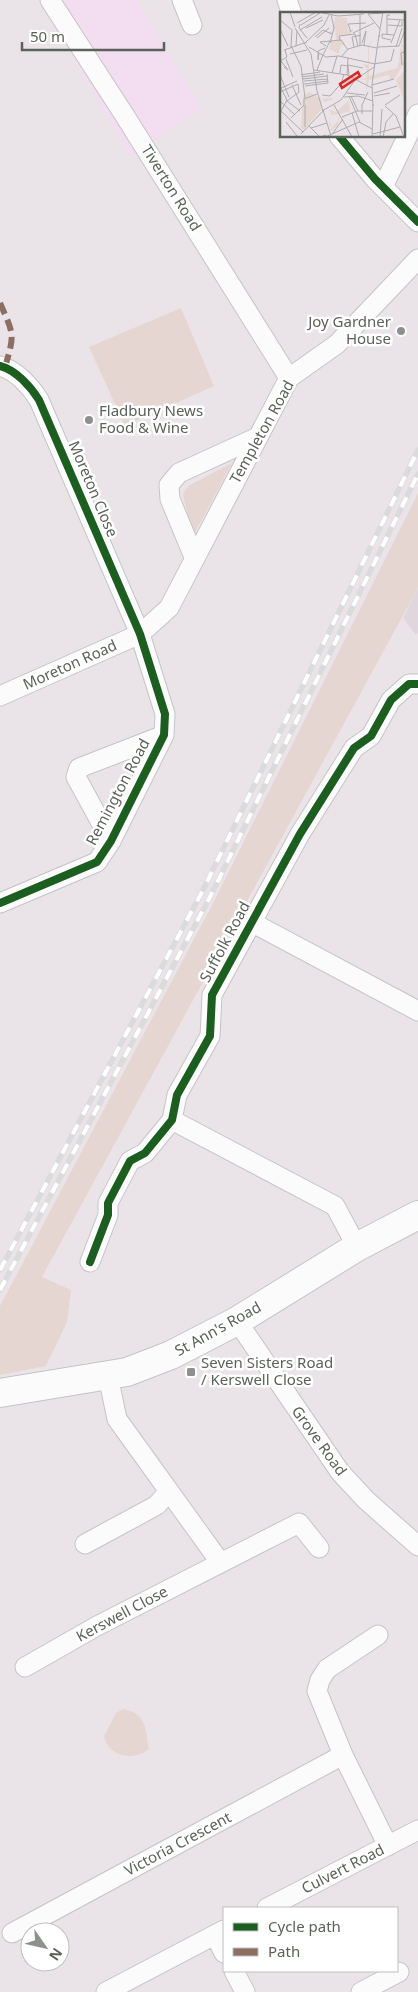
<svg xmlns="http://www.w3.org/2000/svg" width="418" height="1992" font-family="'Noto Sans',sans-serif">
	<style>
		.commercial { fill: #f3ddf1 }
		.education { fill: #dfd6de }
		.green { fill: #e6d6d2 }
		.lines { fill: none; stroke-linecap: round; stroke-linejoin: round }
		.minor-casing { stroke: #c5c4c4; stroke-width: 21 }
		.secondary-casing { stroke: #c4c4c4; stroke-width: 30 }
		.minor { stroke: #fcfbfc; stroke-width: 19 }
		.secondary { stroke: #fcfbfc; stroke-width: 28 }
		.rail-casing { stroke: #dbdbdb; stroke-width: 5.5 }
		.rail { stroke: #fff; stroke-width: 4; stroke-dasharray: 11; stroke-linecap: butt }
		.quiet { stroke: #8d6e63; stroke-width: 6; stroke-dasharray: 12 6; stroke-linecap: butt }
		.cycleway-casing { stroke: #fff; stroke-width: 11 }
		.cycleway { stroke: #1b5e20; stroke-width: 8 }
		.poi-dot { fill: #8d908c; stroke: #fff; stroke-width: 2 }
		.labels { text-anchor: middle; stroke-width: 5; stroke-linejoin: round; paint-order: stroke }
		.street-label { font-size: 15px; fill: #5b625a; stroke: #fff }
		.poi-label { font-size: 15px; fill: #5b625a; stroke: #fff; text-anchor: start }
		.inset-road { fill: none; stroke: #adacac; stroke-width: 1 }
		.view { fill: #d62828; fill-opacity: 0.15; stroke: #d62828; stroke-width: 2.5 }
		.inset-edge { fill: none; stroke: #5b625a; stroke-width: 2.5 }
	</style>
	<rect width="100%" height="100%" fill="#eae4e9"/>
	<path class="commercial" d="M40 0H137L201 108 130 156Z"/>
	<path class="education" d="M418 588V633L416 635 403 618Z"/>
	<path class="green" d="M181 308 214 386 125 426 89 347Z
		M232 463 193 536 183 495 185 490 190 485Z
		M418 493V588L42 1277 71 1290 67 1322 46 1366 0 1375V1306L212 905Z
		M123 1709C147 1713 145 1729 149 1749 138 1758 121 1759 110 1748 107 1745 105 1740 104 1736L116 1713Z"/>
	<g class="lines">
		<defs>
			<path id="minor" d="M50 0 125 116 289 378
				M182 0 192 25
				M287 0 292 14
				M339 136 375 179 418 222
				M383 187 418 114
				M0 366C16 370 31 387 39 400L140 634 165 714 164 735 111 841 97 862 0 903
				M194 557 170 499 169 485 179 473 258 437
				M0 696 140 634 169 608 289 378 337 344 418 259
				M111 841 76 777 79 768 164 735
				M251 922 418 1011
				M172 1120 335 1206 357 1247
				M90 1262 108 1215V1203L130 1161 145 1153 172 1120 177 1095 210 1036 212 995 300 834 354 748 371 736 391 700 409 684H418
				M237 1321 340 1472 366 1500 418 1546
				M108 1376 117 1419 220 1562
				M85 1544 157 1505 168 1492
				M378 1635 327 1669 320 1680 317 1691 343 1755 388 1846
				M25 1667 97 1626 299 1523 319 1548
				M267 1908 418 1830
				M12 1933 343 1755
				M215 1935 224 1953
				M234 1971 245 1992
				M106 1992 224 1930
				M361 1992 399 1972"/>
			<path id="secondary" d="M0 1393 127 1372 171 1355 237 1321 357 1247 418 1215"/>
		</defs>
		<use href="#minor" class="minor-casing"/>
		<use href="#secondary" class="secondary-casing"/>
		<use href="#minor" class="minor"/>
		<use href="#secondary" class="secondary"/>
		<defs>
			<path id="rail" d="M0 1270 202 892 418 450
				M0 1290 210 897 418 474"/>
		</defs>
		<use href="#rail" class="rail-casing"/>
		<use href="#rail" class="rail"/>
		<path class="quiet" d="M0 303C14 335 15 334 5 367"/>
		<defs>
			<path id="cycleway" d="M339 136 375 179 418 222
				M0 366C16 370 31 387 39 400L140 634 165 714 164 735 111 841 97 862 0 903
				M90 1262 108 1215V1203L130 1161 145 1153 172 1120 177 1095 210 1036 212 995 300 834 354 748 371 736 391 700 409 684H418"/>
		</defs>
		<use href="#cycleway" class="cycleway-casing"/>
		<use href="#cycleway" class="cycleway"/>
	</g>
	<g class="poi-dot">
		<circle cx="401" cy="331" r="5"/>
		<circle cx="89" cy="420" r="5"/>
		<rect x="186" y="1367" width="10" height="10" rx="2.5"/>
	</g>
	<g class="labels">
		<g class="street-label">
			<text transform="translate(171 188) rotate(58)" y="5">Tiverton Road</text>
			<text transform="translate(262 432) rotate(-61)" y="5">Templeton Road</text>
			<text transform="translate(93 489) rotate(67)" y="5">Moreton Close</text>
			<text transform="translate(70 665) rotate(-24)" y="5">Moreton Road</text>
			<text transform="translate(118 792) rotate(-62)" y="5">Remington Road</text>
			<text transform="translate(225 942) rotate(-62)" y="5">Suffolk Road</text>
			<text transform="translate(218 1329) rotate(-29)" y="5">St Ann's Road</text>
			<text transform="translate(319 1441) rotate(54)" y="5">Grove Road</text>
			<text transform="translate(122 1614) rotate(-28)" y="5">Kerswell Close</text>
			<text transform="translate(178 1844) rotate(-28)" y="5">Victoria Crescent</text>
			<text transform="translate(343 1869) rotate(-27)" y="5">Culvert Road</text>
		</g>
		<g class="poi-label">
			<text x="391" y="327" text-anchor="end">Joy Gardner<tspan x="391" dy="17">House</tspan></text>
			<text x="99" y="416">Fladbury News<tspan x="99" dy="17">Food &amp; Wine</tspan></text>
			<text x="201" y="1368">Seven Sisters Road<tspan x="201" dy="17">/ Kerswell Close</tspan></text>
		</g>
	</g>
	<g transform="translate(280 12)">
		<rect width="125" height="125" fill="#eae4e9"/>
		<path d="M55 5 67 6 68 18H74L69 23H58L65 32 60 35 59 42 49 37 51 29 56 28 55 16 51 22 48 21 53 19ZM98 21 89 34V64L117 56 119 52 113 55 119 51 120 38 125 21 122 33 125 34 121 36 125 40V45L122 39 123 48 120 50H125L115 66 110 68 109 63 89 68 86 81V68L77 67 86 66 87 57 83 53 88 52V34ZM125 58V90L116 68ZM29 80 41 87 50 86 54 87 45 90 41 87 42 97 24 118 21 116 23 84ZM69 88 70 99 60 102 58 113 51 119 50 118 58 109 59 102 52 103 51 105 49 108 52 114 50 115 49 109 52 104 49 97 56 100Z" fill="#e6d6d2"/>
		<path class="inset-road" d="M10 0 15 15M38 0 58 4 84 2M88 2 103 1M88 2 100 17 99 25M107 7 125 8M0 8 12 18 11 35M17 11 36 0M20 12 19 16 27 26M21 13 40 1M108 13 122 14V9M15 16 31 42 37 79M26 16 43 8M0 17 8 34M100 17 103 0M20 18 42 5M71 20 68 12 86 11M73 21 94 11M107 22V3H110M35 25 43 18 52 22M37 26 49 16M60 28 59 24 75 22 78 34M111 28 102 26V22L114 23M50 29 61 28 68 38M26 30 44 13 49 3M50 31 54 16 51 2M82 31 86 19 84 33M111 31 120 8M11 34 21 54 25 86M16 34 17 19M46 34 40 30 50 29M80 34V3M29 35 46 45 59 44 95 52M74 35 72 25 81 23M98 35 119 34 125 18M116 35 122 16M4 38 27 30M39 41 38 48V39L45 36M10 42 27 38M43 43 50 29M62 44 68 37 82 33 97 36M6 47 13 65M0 49 7 45 5 38M1 49 8 58 4 55M94 52 111 49 114 37M68 53 83 56M122 53 121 41 125 40M34 58 67 63 92 76M37 58 43 43M52 61 57 44M60 61 61 53 68 54 69 64M0 63 9 85M21 63 40 60M67 63 68 46M22 65 44 62M23 67 47 64M24 69 48 67M24 72 48 69M12 73 21 93M92 73 114 67M0 74 7 88 1 99M25 74 48 71 47 62M1 76 17 69M55 78 61 72 64 62M37 79 43 99M0 80 18 72 19 80 7 89M67 81 85 83M94 81 117 74M42 83 50 84 58 75M69 84 80 110M71 84 78 99M94 84 110 81M64 85 78 84 93 89M0 89 15 103M7 89 20 99M54 93 72 125M105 93 120 83M93 94 92 72 99 23M105 94 116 104 124 125M0 98 23 120M43 98 51 124M42 99 61 88 75 68 94 55M72 101 79 125M82 102V93L88 80M62 105 77 99H92M11 106 24 93V87L37 82M6 110 17 124M29 114 40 125 46 123M25 115V93M31 116 47 111M53 121 63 107M21 122 45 97M93 122 120 115M45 125 79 110 92 117M92 125 93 92M100 125 102 97M103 125 106 110 113 102"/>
		<path class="view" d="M78 60 80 64 62 76 60 72Z"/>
		<rect width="125" height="125" class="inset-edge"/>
	</g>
	<rect x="223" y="1907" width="175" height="65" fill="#ffffff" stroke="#bdc0bd"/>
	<rect x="233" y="1923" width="25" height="8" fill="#1b5e20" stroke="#bdc0bd"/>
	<text x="268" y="1932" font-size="15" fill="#5b625a">Cycle path</text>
	<rect x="233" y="1948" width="25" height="8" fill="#8d6e63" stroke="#bdc0bd"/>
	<text x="268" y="1957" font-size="15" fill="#5b625a">Path</text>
	<g transform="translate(45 1947) rotate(124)"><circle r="24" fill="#ffffff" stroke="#bdc0bd"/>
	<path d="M0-4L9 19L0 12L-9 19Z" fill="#8d908c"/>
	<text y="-8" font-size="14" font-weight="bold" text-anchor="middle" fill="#5b625a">N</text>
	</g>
	<path d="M22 42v8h142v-8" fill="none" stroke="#5b625a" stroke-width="2.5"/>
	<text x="30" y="42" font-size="15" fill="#5b625a" stroke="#ffffff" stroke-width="4" paint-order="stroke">50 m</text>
</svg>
